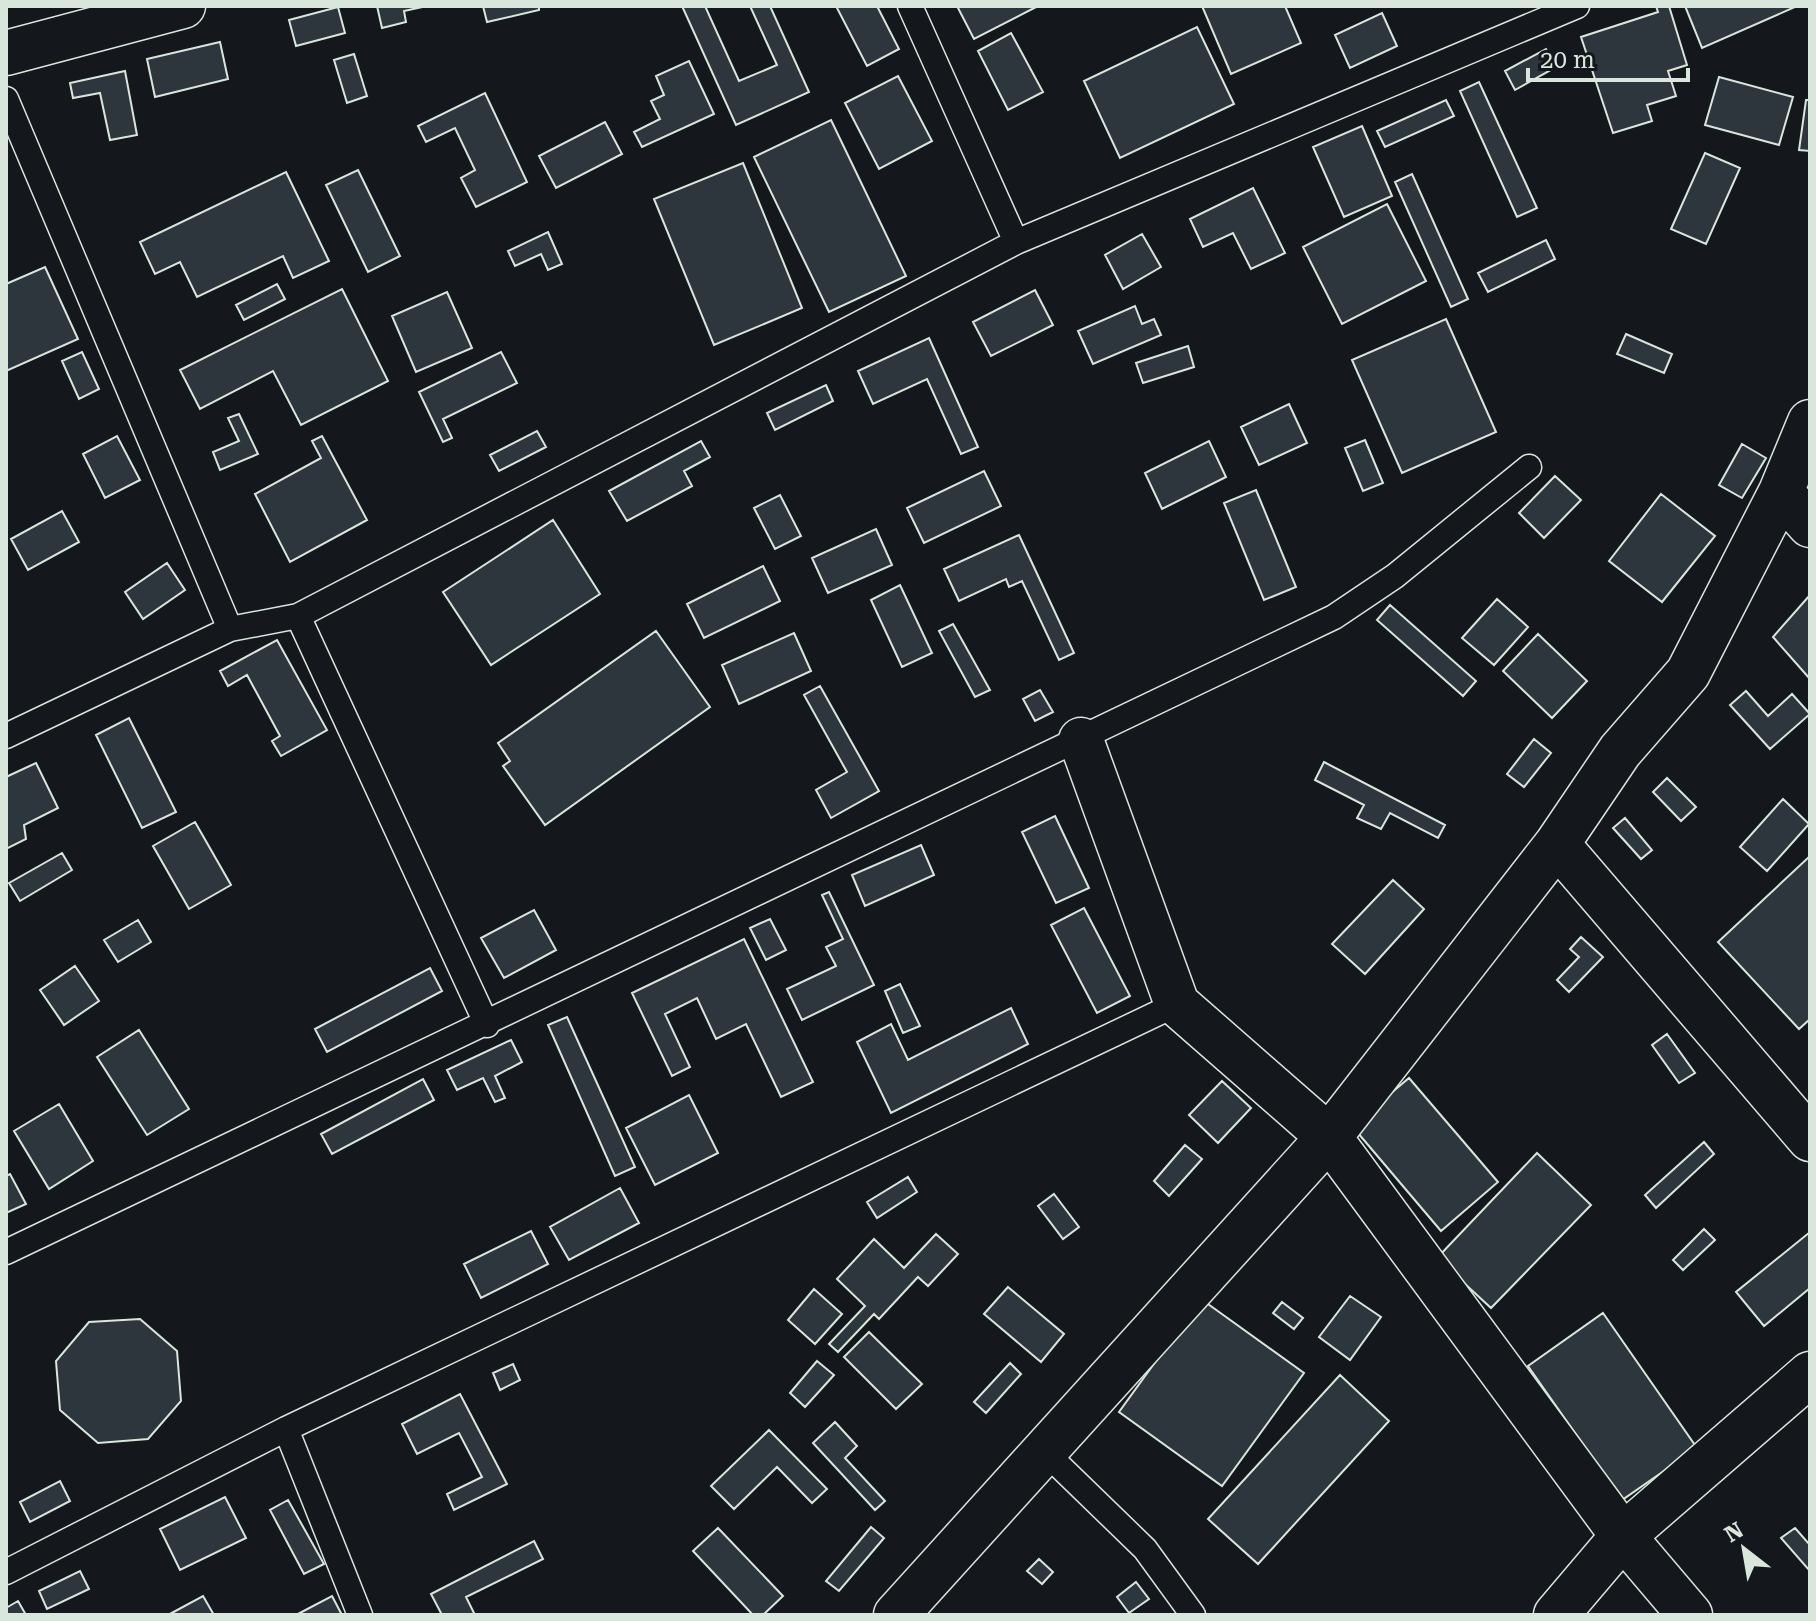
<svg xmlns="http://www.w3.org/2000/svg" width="1816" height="1621" font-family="'Roboto Serif',serif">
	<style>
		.building { fill: #2c363c; stroke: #d8e6dc; stroke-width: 2 }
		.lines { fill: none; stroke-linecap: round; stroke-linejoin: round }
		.service-casing { stroke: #d8e6dc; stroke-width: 27 }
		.minor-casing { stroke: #d8e6dc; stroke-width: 47 }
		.service { stroke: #14181c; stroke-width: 24 }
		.minor { stroke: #14181c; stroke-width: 44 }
	</style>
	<rect width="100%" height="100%" fill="#14181c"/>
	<path class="building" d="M377 6H427L404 11 406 22 382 28Z
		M483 6H539V10L487 22Z
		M682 6H705L739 81 777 65 750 6H770L809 92 736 125Z
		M836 6H877L899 49 867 66Z
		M957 6H1038L974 39Z
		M1202 6H1285L1301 43 1231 74Z
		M1656 6H1669L1687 65 1668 71 1676 96 1647 105 1652 121 1613 133 1581 37 1658 12Z
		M1685 6H1794L1795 7 1702 48Z
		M338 7 345 33 296 46 289 20Z
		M1382 13 1397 46 1350 68 1335 35Z
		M1197 27 1234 104 1120 158 1084 81Z
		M1011 33 1043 92 1008 110 978 51Z
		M220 42 228 79 155 97 147 59Z
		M1546 49 1556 67 1515 90 1505 71Z
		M354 54 367 96 347 103 334 60Z
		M689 61 714 114 642 147 634 132 660 119 651 101 664 95 656 76Z
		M125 71 137 135 110 140 100 93 73 98 70 83Z
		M898 76 932 141 879 169 845 103Z
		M1719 77 1793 97 1779 145 1705 125Z
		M1479 82 1537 208 1517 217 1460 91Z
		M485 93 527 182 476 207 461 178 475 170 455 128 426 142 418 126Z
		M1446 100 1454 116 1385 147 1377 131Z
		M1806 100H1810V151L1799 150Z
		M831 120 906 276 829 312 754 157Z
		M605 122 622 154 556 188 539 156Z
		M1362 126 1392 196 1344 217 1313 147Z
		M1705 153 1740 168 1706 244 1671 229Z
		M743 163 802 308 714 345 654 199Z
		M358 170 400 256 368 272 326 185Z
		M286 172 329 261 293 278 283 256 197 297 180 262 155 274 140 242Z
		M1412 174 1468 299 1451 307 1395 182Z
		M1253 188 1285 253 1251 269 1233 233 1203 247 1190 219Z
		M1387 204 1426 281 1342 324 1303 247Z
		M548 232 562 264 548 270 541 254 515 266 508 251Z
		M1142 234 1161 267 1123 289 1105 255Z
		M1546 240 1555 259 1488 292 1478 273Z
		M45 267 78 339 6 371V284Z
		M277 284 285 299 244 320 236 305Z
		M342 289 388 381 301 425 273 371 200 409 180 370Z
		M1035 290 1053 325 991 356 973 322Z
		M447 292 472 348 416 372 392 316Z
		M1135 306 1142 324 1154 319 1161 335 1093 364 1078 331Z
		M1446 319 1496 432 1402 473 1352 360Z
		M1626 334 1672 354 1664 373 1617 354Z
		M929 338 978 447 961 454 927 379 873 404 858 371Z
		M1188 346 1194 367 1143 383 1136 363Z
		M82 352 99 389 79 399 62 361Z
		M501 352 517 383 443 419 452 438 443 442 419 392Z
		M826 385 833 401 775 430 767 413Z
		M1289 404 1307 443 1259 465 1241 427Z
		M239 414 258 454 220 470 213 452 239 441 228 418Z
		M537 431 546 447 499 471 490 455Z
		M117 436 140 480 105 498 83 454Z
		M322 436 367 520 290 562 255 494 321 458 312 441Z
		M1365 440 1383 483 1363 491 1345 448Z
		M701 441 710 457 684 471 692 486 627 521 609 491Z
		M1209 441 1226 477 1162 509 1145 473Z
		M1742 444 1766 458 1742 498 1719 485Z
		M984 471 1001 506 924 543 907 508Z
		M1555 476 1581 500 1544 538 1519 513Z
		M1256 490 1296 587 1264 600 1224 503Z
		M1661 494 1715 536 1662 602 1609 561Z
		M780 495 801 536 775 549 754 508Z
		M62 511 79 542 28 570 11 539Z
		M553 520 600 594 491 665 443 592Z
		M876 529 892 565 828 593 812 558Z
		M1019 535 1074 653 1059 660 1022 581 1009 587 1006 579 959 601 944 569Z
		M167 563 185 590 143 619 125 592Z
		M763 566 780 601 704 638 687 604Z
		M900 585 932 653 902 667 871 600Z
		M1810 595V679L1773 637Z
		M1497 599 1528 627 1494 665 1462 638Z
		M1390 605 1476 681 1463 696 1377 620Z
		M953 624 990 690 975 697 939 631Z
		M656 631 710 707 545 825 503 766 510 761 498 743Z
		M794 633 811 671 739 704 722 665Z
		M1538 634 1587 681 1552 718 1503 671Z
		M277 640 327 730 281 756 272 741 280 736 247 675 228 686 220 671Z
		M820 686 879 791 831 818 816 790 847 772 804 695Z
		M1040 690 1053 712 1035 721 1023 699Z
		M1746 691 1768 716 1792 694 1810 714 1770 749 1730 705Z
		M129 718 176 812 142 828 96 735Z
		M1534 739 1551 753 1524 787 1507 774Z
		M1324 762 1445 825 1438 838 1390 813 1381 829 1357 818 1364 805 1315 780Z
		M36 763 58 808 24 825 26 839 6 849V777Z
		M1667 778 1696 807 1681 821 1653 792Z
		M1783 799 1809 824 1767 871 1740 847Z
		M1055 816 1089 888 1056 903 1022 832Z
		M1625 818 1652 850 1641 859 1613 828Z
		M195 822 231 885 189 909 153 846Z
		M921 845 934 875 865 906 852 875Z
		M62 853 72 870 20 901 9 883Z
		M1810 856V1019L1799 1029 1718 942Z
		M1393 880 1424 909 1365 974 1332 944Z
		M829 892 874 985 802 1020 787 989 836 966 826 947 843 939 822 895Z
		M1084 908 1130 996 1097 1013 1051 925Z
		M534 910 556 950 504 978 481 938Z
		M770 919 786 950 766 960 750 928Z
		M138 920 151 942 118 962 104 940Z
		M1581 937 1603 957 1569 992 1557 980 1579 957 1570 949Z
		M744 939 813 1082 781 1097 746 1024 716 1039 697 998 665 1014 690 1067 672 1076 632 993Z
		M75 966 99 1001 64 1025 40 990Z
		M430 968 442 991 327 1052 315 1029Z
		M900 984 920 1026 903 1033 885 991Z
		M1011 1008 1028 1044 891 1113 857 1042 891 1024 908 1060Z
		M567 1017 635 1167 615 1176 548 1025Z
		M139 1030 189 1109 147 1135 97 1057Z
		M1667 1034 1695 1073 1679 1083 1652 1045Z
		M511 1040 522 1062 495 1076 505 1098 495 1102 483 1078 457 1090 447 1070Z
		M1409 1078 1498 1182 1441 1231 1352 1126Z
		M423 1079 434 1100 332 1154 321 1134Z
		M1222 1081 1251 1108 1218 1143 1189 1115Z
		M689 1095 718 1153 655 1185 626 1128Z
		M59 1104 93 1161 49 1189 14 1131Z
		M1704 1142 1714 1154 1656 1208 1645 1195Z
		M1185 1145 1202 1159 1169 1196 1154 1181Z
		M1537 1153 1591 1205 1491 1308 1437 1258Z
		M10 1174 26 1204 6 1213V1176Z
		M908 1177 917 1192 877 1218 867 1202Z
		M620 1188 639 1223 569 1260 550 1227Z
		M1054 1194 1079 1227 1063 1239 1038 1206Z
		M1704 1229 1715 1240 1683 1270 1673 1260Z
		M531 1231 548 1264 481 1298 464 1264Z
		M1810 1232V1288L1764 1326 1736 1292Z
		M936 1234 958 1254 928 1286 918 1277 879 1319 874 1314 838 1352 829 1344 865 1306 837 1279 874 1239 904 1268Z
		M1008 1287 1064 1334 1041 1362 984 1314Z
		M814 1289 842 1314 815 1344 788 1320Z
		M1350 1296 1381 1317 1350 1360 1319 1337Z
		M1201 1299 1304 1373 1222 1486 1119 1412Z
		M1282 1302 1303 1318 1294 1329 1273 1313Z
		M1603 1313 1697 1448 1622 1500 1528 1366Z
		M140 1319 177 1351 181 1401 148 1439 98 1443 60 1410 56 1361 89 1322Z
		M869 1332 922 1384 896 1409 844 1357Z
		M817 1361 834 1375 805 1407 790 1393Z
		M1010 1363 1021 1374 986 1413 974 1402Z
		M513 1364 520 1380 500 1390 493 1373Z
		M1340 1375 1389 1421 1258 1564 1208 1519Z
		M460 1394 507 1484 454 1510 447 1494 482 1477 459 1433 417 1454 402 1424Z
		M835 1422 857 1446 845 1458 885 1501 875 1510 813 1443Z
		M769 1430 827 1489 812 1503 777 1467 734 1509 711 1486Z
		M60 1481 70 1501 30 1522 20 1502Z
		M225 1497 246 1538 180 1570 160 1529Z
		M288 1500 324 1564 304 1574 270 1510Z
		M871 1527 884 1538 839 1591 826 1581Z
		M718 1528 783 1596 763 1615H753L693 1551Z
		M1795 1528 1810 1545 1809 1570 1781 1538Z
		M534 1541 543 1559 466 1597 475 1615H442L431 1594Z
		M1039 1559 1053 1572 1042 1584 1027 1571Z
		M80 1571 89 1589 47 1609 39 1591Z
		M1136 1582 1149 1599 1129 1613 1117 1597Z
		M203 1596 214 1615H168Z
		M332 1596 342 1615H296Z
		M18 1601 26 1615H6V1608Z"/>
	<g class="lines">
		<defs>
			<path id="service" d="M910 6 1016 242
				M6 99 230 629
				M298 616 487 1025
				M6 736 230 629 298 616 1016 242 1577 6
				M6 1252 1334 617 1395 576 1529 467
				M286 1429 360 1615
				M1044 1451 1145 1549 1193 1615
				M6 1572 286 1429 1177 1004"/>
			<path id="minor" d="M6 53 183 6
				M1781 492 1810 525
				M1081 740 1177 1004 1329 1137 1623 1536 1690 1615
				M1557 844 1810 1139
				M896 1615 1329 1137 1557 844 1620 751 1688 673 1781 492 1810 422
				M1556 1615 1623 1536 1810 1374"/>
		</defs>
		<use href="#service" class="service-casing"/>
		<use href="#minor" class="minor-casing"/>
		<use href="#service" class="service"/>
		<use href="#minor" class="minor"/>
	</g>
	<rect width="1816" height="1621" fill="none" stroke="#d8e6dc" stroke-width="16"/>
	<g transform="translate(1744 1549) rotate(329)" stroke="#14181c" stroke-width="6" paint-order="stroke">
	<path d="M0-6L14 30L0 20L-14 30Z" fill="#d8e6dc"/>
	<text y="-12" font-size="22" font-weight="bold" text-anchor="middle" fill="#d8e6dc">N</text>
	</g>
	<path d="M1528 68v12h160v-12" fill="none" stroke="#d8e6dc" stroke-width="4"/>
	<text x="1540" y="68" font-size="24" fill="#d8e6dc" stroke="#14181c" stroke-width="6" paint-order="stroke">20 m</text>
</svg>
